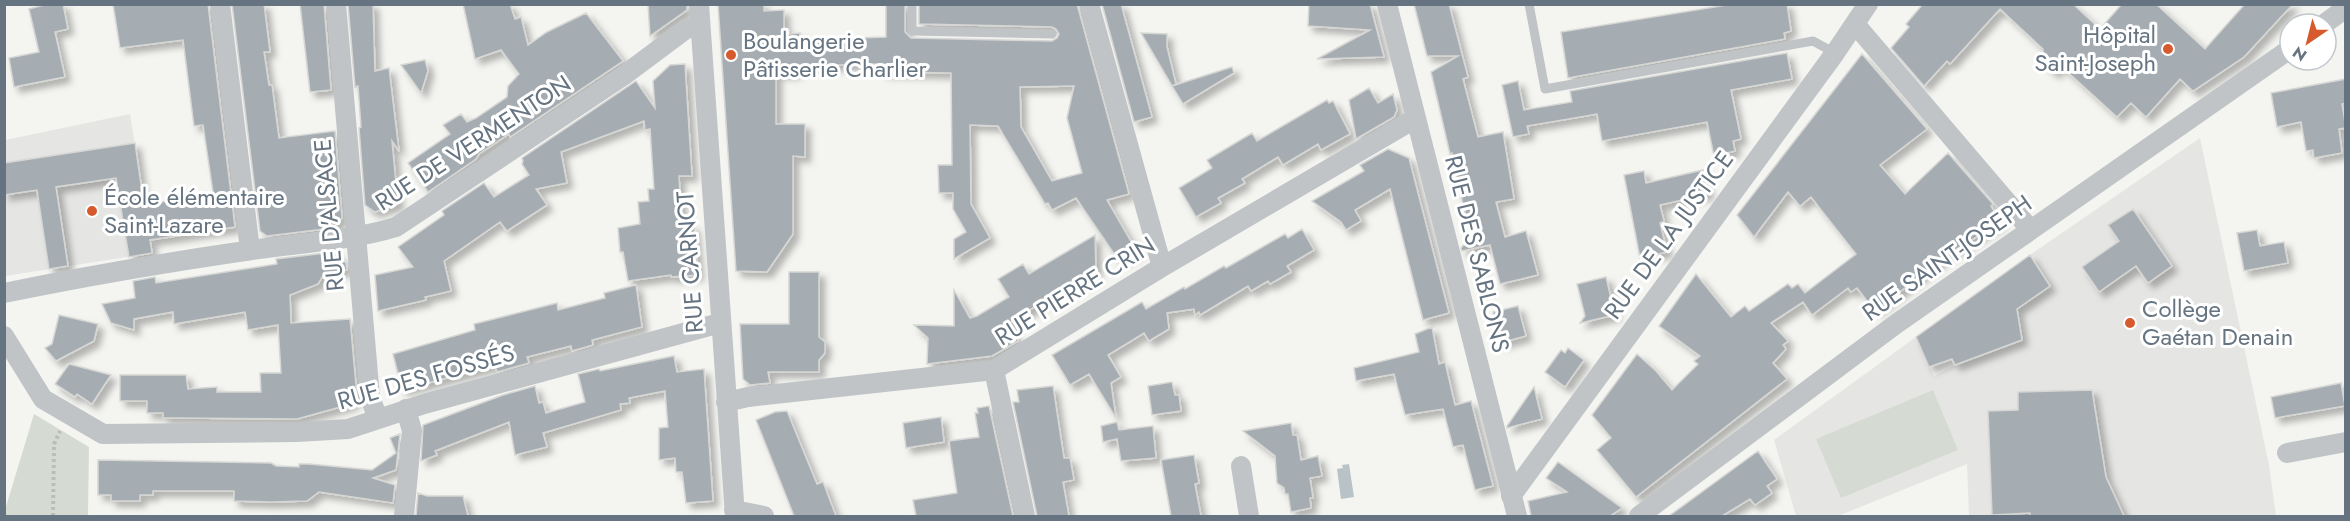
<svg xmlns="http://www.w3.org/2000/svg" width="2350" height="521" font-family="Jost,sans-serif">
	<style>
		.built { fill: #e5e6e4 }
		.green { fill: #d5dbd2 }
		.water { fill: #b8c2c7 }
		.building { fill: #a5adb2; stroke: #d6d6d4; stroke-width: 1.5; fill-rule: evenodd; filter: url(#shadow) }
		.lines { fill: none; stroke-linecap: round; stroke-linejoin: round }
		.path { stroke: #babcbe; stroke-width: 4; stroke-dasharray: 3 3; stroke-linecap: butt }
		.service { stroke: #c0c4c7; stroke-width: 9 }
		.minor { stroke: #c0c4c7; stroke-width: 20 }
		.poi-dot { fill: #d75a2e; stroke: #fff; stroke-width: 2 }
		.labels { text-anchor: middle; stroke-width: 6; stroke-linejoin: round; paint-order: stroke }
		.poi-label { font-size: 24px; fill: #657480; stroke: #fff; text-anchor: start }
		.street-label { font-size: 24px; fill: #657480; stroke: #fff }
	</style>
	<defs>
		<filter id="shadow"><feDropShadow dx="5.5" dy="5.5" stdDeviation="3" flood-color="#0004"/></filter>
	</defs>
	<rect width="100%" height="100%" fill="#f4f5f1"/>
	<path class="built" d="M130 114 152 253 5 276V140Z
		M2200 138 2269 465 2276 516H1969L1967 464 1838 516H1796L1774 440 1916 337 1934 376 1961 362 2022 340 2017 309 2030 255Z"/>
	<path class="green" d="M1933 390 1958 450 1841 498 1816 439Z
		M34 414 89 447 88 516H5V510Z"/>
	<path class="water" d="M1349 464 1354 497 1341 499 1337 469 1343 468 1342 465Z"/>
	<path class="building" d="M48 4H63L68 29 55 32 65 77 14 87 9 58 39 52 29 9Z
		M113 4H208L235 227 150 240 152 253 129 257 116 178 56 187 68 266 49 269 37 190 4 195V163L135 143 144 205 174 200V206L214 199 203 125 194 126 183 40 120 48Z
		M232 4H264L270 52H264L269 85H272L279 138 335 131 342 218 333 228 267 236 260 231Z
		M300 4H324L331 90 310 92Z
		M348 4H373L375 71 389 68 399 151 392 141 398 204 375 212 365 205 359 128 361 127 358 86 355 87Z
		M463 4H510L515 19 521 17 528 45 547 32 586 13 623 61 510 137 509 134 479 154 476 159 428 192 408 163 450 134 443 125 461 114 467 122 476 118 507 97 508 86 519 74 501 50 475 59Z
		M648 4H687V10L650 36Z
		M718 4H764V11L784 10V29H788L789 34 800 33V40L886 37V4H905V32L911 38 1052 41 1057 38 1059 34 1056 29 1052 27 919 24V4H1077L1129 194 1107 200 1137 252 1119 261 1076 198 1052 210 1048 203 1045 204 998 126 970 125 971 204 990 238 954 259V239L966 232 953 209V193H939L938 165H952L951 73 882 72V64L795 66V73H776V124H805V157L793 156V234L767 272 736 271ZM1074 86 1067 118 1082 173 1052 181 1021 127 1020 87Z
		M1102 4H1121L1152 117 1134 122Z
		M1309 4H1370L1384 57 1317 59 1370 30 1308 26Z
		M1414 4H1449L1468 77 1463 79 1478 137 1503 132 1514 199 1496 202 1505 237 1526 231 1538 275 1500 284 1490 245 1462 251 1461 248 1471 236 1461 196 1459 195 1456 170H1455L1452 153 1450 154 1431 72 1458 56H1427Z
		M1733 4H1787L1791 31 1784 33 1785 39 1568 78 1561 32Z
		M1923 4H2073L2100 29 2122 4H2156L2205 49 2245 4H2293L2244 57 2193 91 2180 79 2146 117 2131 103 2117 117 2061 66 2054 73 2043 63V49L2000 9 1950 64 1947 61 1924 86 1891 48 1909 27 1906 24Z
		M1141 33 1167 34V47L1176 84 1172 86Z
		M1787 53 1792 79 1731 90 1741 139 1733 141 1735 151 1714 156 1707 122 1602 141 1597 114 1527 126 1529 134 1513 137 1502 85 1518 81 1524 110 1572 102 1570 91Z
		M1862 54 1927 129 1880 165 1905 194 1948 153 1993 204 1991 206 2001 222 1950 253 1875 311 1857 288 1851 292 1848 288 1812 315 1803 302 1771 323 1788 341 1783 345 1786 349 1773 363 1787 379 1636 497 1597 450 1611 438 1592 415 1637 354 1656 371 1672 390 1698 364 1694 361 1700 356 1659 326 1696 274 1731 317 1745 306 1749 311 1788 284 1792 288 1798 284 1805 293 1856 254 1811 197 1800 206 1788 192 1754 237 1737 215Z
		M425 60 428 71 421 93 401 65Z
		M685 64 692 176H679L681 213 684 226H694L698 275 671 277V275L628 281 623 252H620L618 228 640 224 638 202 649 201 648 189H654L650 129 645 130 644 121 561 152 567 183 536 189 547 205 507 231 500 222 444 261 451 291 425 297 426 300 378 311 375 275 413 267 398 247 444 215 442 211 484 183 494 197 529 175 522 164 523 161 522 158 636 81 655 108 653 81 670 65Z
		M1232 67 1234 73 1183 104 1172 86Z
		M2346 79V103L2342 104 2346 128 2339 129 2342 153 2314 158 2313 150 2306 151 2301 122 2277 127 2271 93Z
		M1369 88 1378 103 1393 94 1397 110 1394 117 1356 139 1349 100Z
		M1327 100 1329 103 1333 101 1350 134 1321 150 1318 144 1283 165 1278 157 1242 179 1245 183 1218 198 1221 203 1196 217 1179 188 1212 168 1207 160 1252 133 1257 141Z
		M1388 149 1409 158 1449 313 1423 320 1390 189 1355 210 1361 221 1346 230 1341 222 1312 201 1364 171 1360 165Z
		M1703 170 1708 194 1660 205 1664 221 1660 223 1667 252 1640 258 1624 175 1644 171 1646 183Z
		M2133 209 2172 266 2148 283 2136 266 2099 292 2082 267 2119 241 2108 225Z
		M1302 229 1314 250 1287 266 1291 272 1270 284 1268 281 1251 291 1248 286 1200 315 1199 312 1195 315 1194 309 1167 313 1169 329 1149 341 1144 333 1108 355 1121 377 1111 383 1116 418 1089 374 1070 385 1052 355 1142 302 1146 309 1184 287 1185 289 1224 266 1226 268 1285 234 1288 238Z
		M2257 230 2260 246 2284 242 2288 263 2244 271 2237 233Z
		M1095 235 1096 272 1064 293 1062 289 1008 324 1018 341 992 356 927 364 928 338 914 325 954 326V290L970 318 977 316 1009 297 998 279 1023 264 1029 274Z
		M334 252 346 263 347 270 324 274 318 284 290 295 291 323 350 319 357 396 351 404 297 419 179 418H163V413H147V401H120V375H186L188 389 217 387V392H261L260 373H281L278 325 248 330 245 312 174 324 173 312 134 319V330L111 323 102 304 135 298 133 281 155 277 156 283 277 264 276 259Z
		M2030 255 2050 286 2017 309 2022 340 1955 365 1952 359 1929 367 1916 337Z
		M789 272H819V337L825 342V353L819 360V372H768L770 383 750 385 743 379 740 324H789Z
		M1606 277 1615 315 1580 323 1585 316 1577 284Z
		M636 285 642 327 592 340 593 345 572 351 571 346 527 357 529 363 497 372 495 365 402 390 393 354 475 330 474 324 557 303 558 310 605 298 604 293Z
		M1518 306 1526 336 1500 343 1493 312Z
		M59 315 98 324 94 341 56 361 45 348 52 344Z
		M1432 327 1439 364 1445 362 1455 405 1471 401 1493 486 1475 490 1463 445 1453 447 1443 409 1405 415 1394 374 1356 381 1354 368 1419 352 1415 334Z
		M1568 348 1584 360 1565 387 1545 372 1561 350 1565 353Z
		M674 356 677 372 704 369 713 501 686 503 682 472H676L675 458 659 460V428L668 427 665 391 629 398 630 403 620 404 621 410 543 433 547 447 515 455 509 422 435 451 437 455 421 461 423 425 503 395 535 386 539 403 543 402 546 413 585 402 578 374 599 369 600 371Z
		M69 364 111 375 92 404 77 394 75 397 55 384Z
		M1172 382 1175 395H1179L1181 411 1152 415 1148 386Z
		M2341 383 2345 406 2275 418 2271 397Z
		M1053 386 1064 458H1070L1074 480 1063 482 1069 516H1037L1013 402H1019L1017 390Z
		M1534 387 1542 419 1507 428V426Z
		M2092 390 2106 477 2124 516H2030V513L1992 515 1988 411 2018 410V392Z
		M989 406 1013 516H916L913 500 957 493 949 441 979 437 975 413H978L977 408Z
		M787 411 817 484 823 482 836 516H794L756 420 775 412Z
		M941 417 944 442 906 448 903 423Z
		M1117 422 1119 430 1153 426 1156 458 1121 461 1117 439 1103 442 1101 426Z
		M1291 423 1293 435H1297L1301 460 1318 456 1322 476 1310 478 1313 498H1310L1311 508 1291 512 1288 494H1285L1284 488 1277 483 1275 456 1243 431Z
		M400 434 396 470 373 478 395 485 393 503 319 492 307 501 271 502 234 501V491H153V495H140V501H111V495H98V460L271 463 276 466 299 467V464H309L372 470 396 453 390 438Z
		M1758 451 1777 479 1767 486 1772 493 1755 505 1750 499 1722 516H1669Z
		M1194 455 1199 483 1195 484 1201 516H1171L1161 460Z
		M1558 462 1622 508 1610 516H1531L1528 501 1567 492 1546 478Z
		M418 493 427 496H463L468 516H416Z"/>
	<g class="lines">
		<path class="path" d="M53 516 54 444 60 431"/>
		<path class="service" d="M912 4V31L1052 34
			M1529 4 1545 89 1813 41 1835 53"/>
		<path class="minor" d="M220 4 250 250
			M336 4 370 397 378 419
			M699 4 735 516
			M1089 4 1162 267
			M1387 4 1517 516
			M1855 24 2030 229
			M2324 24 2346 8
			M4 293C86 276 169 262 252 250 299 243 350 241 396 227L623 76 686 29 699 26
			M4 336 43 399 103 434 297 432 348 429 424 404 720 323
			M994 370 1025 516
			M726 402 748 397 994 370 1162 267 1416 118
			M2287 453 2346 442
			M1241 466 1249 516
			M1511 496 1835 53 1868 4
			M734 510 764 516
			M404 516 412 431 406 409
			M1639 516 1896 324 2290 49"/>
	</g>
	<g class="poi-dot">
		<circle cx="2168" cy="49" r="6"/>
		<circle cx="731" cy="55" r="6"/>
		<circle cx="92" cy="211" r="6"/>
		<circle cx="2130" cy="323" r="6"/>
	</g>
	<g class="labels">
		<g class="poi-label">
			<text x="2156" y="43" text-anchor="end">Hôpital<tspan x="2156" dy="28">Saint-Joseph</tspan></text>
			<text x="743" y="49">Boulangerie<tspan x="743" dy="28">Pâtisserie Charlier</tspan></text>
			<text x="104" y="205">École élémentaire<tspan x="104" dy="28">Saint-Lazare</tspan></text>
			<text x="2142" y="317">Collège<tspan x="2142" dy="28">Gaétan Denain</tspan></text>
		</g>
		<g class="street-label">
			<text transform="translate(473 143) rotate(-33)" y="8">RUE DE VERMENTON</text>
			<text transform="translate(329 215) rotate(-95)" y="8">RUE D'ALSACE</text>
			<text transform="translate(1669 235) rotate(-54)" y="8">RUE DE LA JUSTICE</text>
			<text transform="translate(1477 254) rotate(76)" y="8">RUE DES SABLONS</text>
			<text transform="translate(1947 258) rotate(-35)" y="8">RUE SAINT-JOSEPH</text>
			<text transform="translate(690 262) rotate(-94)" y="8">RUE CARNOT</text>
			<text transform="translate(1075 291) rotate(-32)" y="8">RUE PIERRE CRIN</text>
			<text transform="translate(426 377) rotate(-16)" y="8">RUE DES FOSSÉS</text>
		</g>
	</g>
	<rect width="2350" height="521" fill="none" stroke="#657480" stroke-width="12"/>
	<g transform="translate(2308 42) rotate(215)"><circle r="28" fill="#ffffff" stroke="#c1c7cc" stroke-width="1.5"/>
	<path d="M0-4.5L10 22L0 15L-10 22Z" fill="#d75a2e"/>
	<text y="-9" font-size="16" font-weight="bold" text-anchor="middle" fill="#657480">N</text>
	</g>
</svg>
